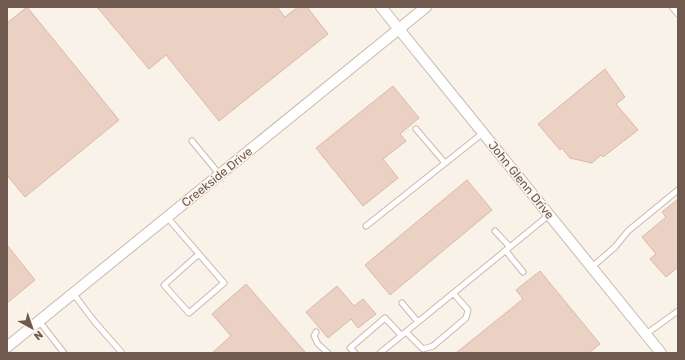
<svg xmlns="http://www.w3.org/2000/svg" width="685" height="360" font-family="Rubik,sans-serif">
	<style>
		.building { fill: #ebd1c3; stroke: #dcb7a6 }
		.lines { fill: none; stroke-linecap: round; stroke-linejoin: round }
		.service-casing { stroke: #cab9af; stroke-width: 7 }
		.minor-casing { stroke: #cab9af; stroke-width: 12 }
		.service { stroke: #fff; stroke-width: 5 }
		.minor { stroke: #fff; stroke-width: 10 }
		.labels { text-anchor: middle; stroke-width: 3; stroke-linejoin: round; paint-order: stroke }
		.street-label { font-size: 12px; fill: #70594f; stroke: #fdf6ee }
	</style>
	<rect width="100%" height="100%" fill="#f9f2e8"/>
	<path class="building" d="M27 7 119 120 25 197 7 175V23Z
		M97 7H277L285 17 298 7H307L328 34 219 121 166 55 149 69Z
		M605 69 625 97 616 104 638 130 603 157 601 155 592 163 570 158 562 148 560 150 538 124Z
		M393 86 419 118 400 134 406 141 383 159 398 178 363 206 316 148Z
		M467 180 492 210 390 295 365 265Z
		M678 199V267L666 277 650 259 656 254 642 237 666 217 662 212Z
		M7 245 35 280 7 303Z
		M540 271 600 344 589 353H456L523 299 516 290Z
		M246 284 306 353H212L231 336 212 314Z
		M337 286 354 306 363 299 376 314 358 328 351 319 328 338 306 312Z"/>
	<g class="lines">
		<defs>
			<path id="service" d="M672 7 678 14
				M416 129 445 163
				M192 141 220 175
				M167 217 224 283 189 313 164 285 199 254
				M366 226 483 133
				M495 231 510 247
				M506 251 523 272
				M592 267 615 247 628 231 678 190
				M73 293 94 321 122 353
				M402 303 418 322
				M39 321 64 353
				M316 332 314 336 318 344 328 353
				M406 332 423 349 433 346 466 318 468 310 453 293
				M646 334 678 311
				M355 353 350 348 385 318 401 335
				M380 353 549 215"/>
			<path id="minor" d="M381 7 661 353
				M7 347 426 7"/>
		</defs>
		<use href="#service" class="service-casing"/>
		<use href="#minor" class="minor-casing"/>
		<use href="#service" class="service"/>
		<use href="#minor" class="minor"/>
	</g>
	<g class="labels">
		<g class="street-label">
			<text transform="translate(217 177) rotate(-39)" y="4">Creekside Drive</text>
			<text transform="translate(521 180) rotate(51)" y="4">John Glenn Drive</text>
		</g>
	</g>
	<rect width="685" height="360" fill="none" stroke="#70594f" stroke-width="16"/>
	<g transform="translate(32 328) rotate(140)" stroke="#fdf6ee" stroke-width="3" paint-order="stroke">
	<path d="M0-3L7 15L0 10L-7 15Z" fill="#70594f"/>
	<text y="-6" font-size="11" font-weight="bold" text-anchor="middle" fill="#70594f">N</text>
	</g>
</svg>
